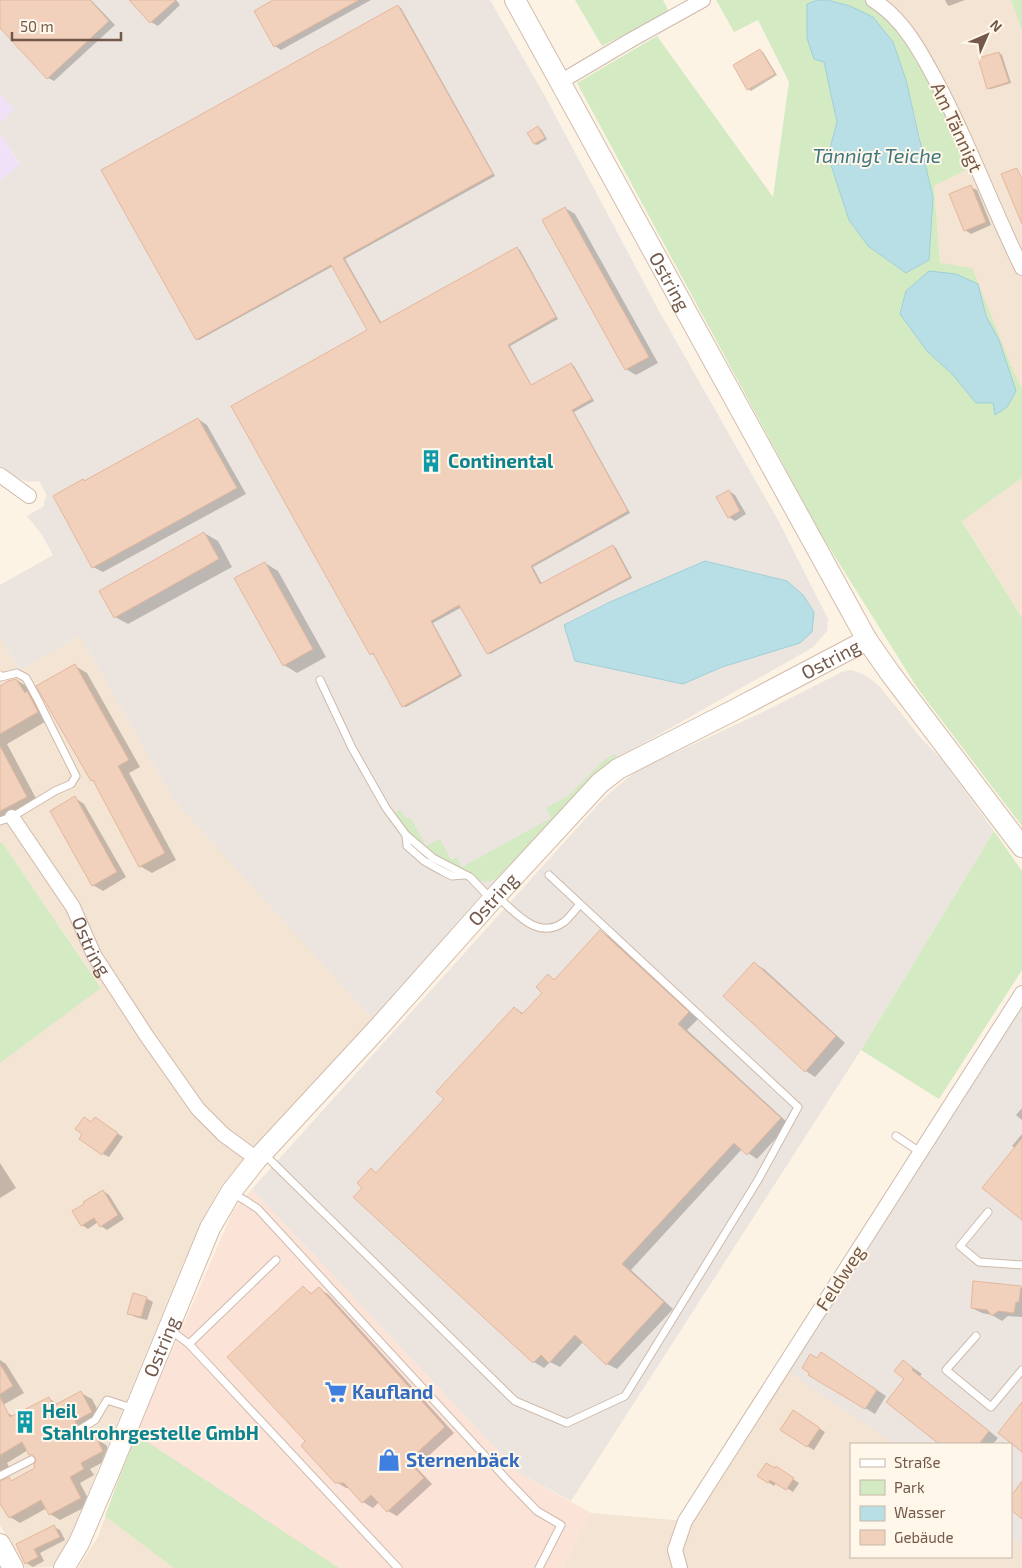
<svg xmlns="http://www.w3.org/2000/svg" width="1022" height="1568" font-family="'Exo 2',sans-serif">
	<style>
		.residential { fill: #f4e4d3 }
		.commercial { fill: #fce3d8 }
		.industrial { fill: #ece5df }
		.education { fill: #f0e1f8 }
		.green { fill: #d3eac3; fill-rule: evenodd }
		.water { fill: #b9dfe6; stroke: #9fcfd7 }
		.shadow { fill: #0003 }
		.building { fill: #f1d1bc; stroke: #e4b79c }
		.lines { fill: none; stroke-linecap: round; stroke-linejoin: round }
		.lane-casing { stroke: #cebaab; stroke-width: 9 }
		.street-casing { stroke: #cebaab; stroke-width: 16 }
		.secondary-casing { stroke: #d3bcab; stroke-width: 22 }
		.lane { stroke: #fff; stroke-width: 7 }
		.street { stroke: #fff; stroke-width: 14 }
		.secondary { stroke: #fff; stroke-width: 20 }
		.labels { text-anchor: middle; stroke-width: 4; stroke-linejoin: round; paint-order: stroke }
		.street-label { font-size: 19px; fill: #74594a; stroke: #fff7ea }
		.culture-label { font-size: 19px; font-weight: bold; fill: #0d838f; stroke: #fff7ea; text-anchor: start }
		.shop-label { font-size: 19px; font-weight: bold; fill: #366cbe; stroke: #fff7ea; text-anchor: start }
		.water-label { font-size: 20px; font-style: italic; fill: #407781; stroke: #fff7ea }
	</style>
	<rect width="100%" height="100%" fill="#fcf3e4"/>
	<path class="residential" d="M868 0H1011L1022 31V388L1013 370 940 263 934 186 976 165Z
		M1022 478V618L962 520Z
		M80 636 174 800 373 1020 249 1152 221 1186 200 1223 69 1539 52 1567 25 1568 0 1525V1063L101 987 2 842 0 843V637L20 670Z
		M783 1367 836 1406 873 1428 894 1444H851V1557H1011V1537L1022 1546V1568H563L591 1513 685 1521Z
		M132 1442 338 1568H78L98 1537Z"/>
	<path class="commercial" d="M252 1189 519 1473 591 1513 563 1568H338L132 1442 233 1211Z"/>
	<path class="industrial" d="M0 0H490L546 98 659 311 778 520 828 619 827 631 812 648 612 761 595 776 474 903 373 1020 174 800 80 636 20 670 0 637V585L53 555 42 535 27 516 44 506V501L47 496 39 481 29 482 16 478 0 466V180L20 164 0 133V123L14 109 0 94Z
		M851 670 863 674 871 679 880 687 920 737 944 762 994 831 861 1050 571 1501 519 1473 252 1189 605 797 636 771 765 711 844 671Z
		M1022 1004V1546L1011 1537V1444H894L873 1428 836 1406 783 1367Z"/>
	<path class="education" d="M0 94 14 109 0 123Z
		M0 133 20 165 0 180Z"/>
	<path class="green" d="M575 0H663L669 12 602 46Z
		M716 0H818L807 4 824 62 837 122 828 156 849 220 868 246 906 273 929 260 930 228 920 137 906 80 893 42 850 6 827 0H868L899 23 976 165 934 186 940 263 972 268 1013 370 1022 388V478L962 521 1022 618V826L918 689 822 536 577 83 657 36 773 197 789 82 758 20 734 32ZM978 284 986 316 999 340 995 415 993 402 953 375 927 351Z
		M1011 0H1022V31Z
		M615 754 617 759 595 776 497 878C492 881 486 882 480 881L432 854 405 830 394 813 400 810 406 819 410 817 426 846 440 839 451 860 457 857 462 867 551 818 546 808 568 796 604 760Z
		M994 831 1022 871V970L939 1099 861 1050Z
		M2 842 101 988 0 1063V843Z
		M143 1439 339 1568H174L105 1516 134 1441Z"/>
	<path class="water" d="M818 0H827L850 6 873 17 893 42 906 80 933 198 929 260 906 273 868 246 849 220 828 156 837 122 824 62 814 59 807 38V4Z
		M929 271 956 274 978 284 986 316 999 340 1016 391 1007 407 995 415 993 403H976L953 375 927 351 900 314 906 291Z
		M705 561 787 581 803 595 814 612 812 632 800 643 722 667 683 684 575 661 564 625 610 602Z"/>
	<path class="shadow" d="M0 0H91L115 25 54 81 48 78 0 26Z
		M131 0H176L180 5 158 26 151 22Z
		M276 0H371L281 50 275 46Z
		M945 0H965L949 6 947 4Z
		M398 6 401 8 495 176 345 259 382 324 517 248 520 250 558 319 510 346 532 386 571 364 574 366 594 401 574 412 630 513 533 567 542 584 613 546 616 548 632 578 490 654 488 653 462 607 433 623 462 676 406 707 403 706 375 655 371 654 369 331 333 266 199 340 197 339Z
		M760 51 763 52 777 75 751 91 748 89Z
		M999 53 1002 55 1011 83 991 89 988 88Z
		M538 128 541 129 547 139 537 145 534 144Z
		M970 187 977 190 991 225 971 234 965 230Z
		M565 208 575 214 658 363 636 375 626 369Z
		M198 419 207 425 246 494 103 572 93 567 85 482Z
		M729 491 735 495 746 514 735 521 729 517Z
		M204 533 218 541 232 567 128 624 115 617Z
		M265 563 278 571 326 657 297 673 284 665Z
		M75 666 87 673 140 767 129 773 176 860 152 873 140 866 95 782 92 780Z
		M17 680 29 688 50 719 7 744 39 804 0 824V687Z
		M75 798 84 804 126 877 103 891 93 885Z
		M600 932 610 937 698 1019 687 1030 789 1124 757 1159 742 1149 631 1270 673 1309 617 1369 607 1364 583 1342 560 1367 550 1362 544 1368 534 1362 355 1197 364 1188 371 1170 377 1173 446 1099 515 1008 524 1014 544 993 548 976 556 980Z
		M754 963 764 969 845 1043 815 1077 806 1071 725 996Z
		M1022 1108V1120L1016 1115Z
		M101 1122 123 1137 109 1157 103 1154 92 1123Z
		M1022 1134V1218L1015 1148 1012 1146Z
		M0 1163 16 1188 0 1198Z
		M103 1191 109 1195 124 1219 107 1230 101 1226 98 1222 88 1229 82 1225Z
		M1020 1287 1022 1288V1317L1008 1316 1002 1321 992 1315 982 1313 972 1308Z
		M303 1288 313 1294 319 1289 328 1294 454 1433 416 1467 432 1484 397 1516 388 1511 379 1502 373 1508 363 1502 350 1488H346L336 1482 307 1441Z
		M146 1298 153 1302 147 1320 135 1317 129 1313Z
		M0 1360 6 1364 24 1393 3 1405 0 1403Z
		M818 1360H831L886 1396 875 1414 809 1374Z
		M903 1361 922 1374 920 1376 998 1438 993 1444H942L888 1401 906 1379Z
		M81 1393 92 1399 102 1418 84 1427 87 1431 84 1434V1437L91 1441 96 1439 106 1445 113 1457 90 1469 94 1475 80 1483 91 1504 60 1520 50 1514 47 1508 20 1523 10 1517 0 1502V1492L53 1459 28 1450 7 1463 11 1471 0 1478V1416L7 1413 14 1416 48 1398 59 1405Z
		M800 1416 825 1432 814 1450 807 1446Z
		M776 1468 799 1483 793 1492 777 1482 774 1486 759 1476Z
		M54 1527 60 1530 65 1540 40 1553 44 1561 33 1567 26 1563 17 1545Z"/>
	<path class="building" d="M0 0H90L109 21 47 79 0 28Z
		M129 0H176L150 23Z
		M273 0H359L274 47 254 11Z
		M398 5 493 174 343 258 380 323 517 247 556 317 508 345 531 385 571 363 592 399 572 410 628 511 531 566 540 584 613 545 630 577 487 654 459 605 431 621 460 675 402 707 373 653 370 655 231 406 367 330 331 265 196 340 101 170Z
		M760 49 775 74 747 90 733 65Z
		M999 52 1009 82 987 89 978 58Z
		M538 126 545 138 534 144 527 133Z
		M1017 168 1022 179V224L1001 174Z
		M971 185 986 222 964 231 949 194Z
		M565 207 649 357 625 370 542 220Z
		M198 418 237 488 92 568 53 496 83 479 84 481Z
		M729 490 740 511 728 518 716 497Z
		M204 532 219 559 114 618 99 591Z
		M265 562 313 649 283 666 234 578Z
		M75 664 129 760 118 766 165 853 139 867 93 780 91 781 36 686Z
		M16 679 25 693 27 691 38 712 0 734V686L8 681Z
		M0 746 27 797 0 811Z
		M75 796 117 872 92 886 50 811Z
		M600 930 689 1012 678 1024 781 1118 747 1155 734 1143 622 1264 664 1302 606 1365 575 1335 549 1363 541 1355 533 1363 353 1197 362 1188 357 1183 371 1168 376 1173 444 1099 436 1092 514 1007 522 1014 542 993 536 987 548 974 554 980Z
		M754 962 836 1036 805 1072 723 996Z
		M84 1117 91 1122 95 1117 118 1133 102 1155 79 1139 82 1134 75 1129Z
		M1022 1138V1220L982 1188Z
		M103 1190 118 1215 100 1227 94 1218 81 1226 72 1211 84 1204 83 1202Z
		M973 1281 1021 1286 1019 1302H1016L1014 1313 998 1311 992 1316 987 1310 971 1308Z
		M303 1286 311 1294 319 1287 445 1427 408 1461 424 1478 387 1512 371 1495 362 1503 344 1483H335L301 1446 305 1441 227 1357Z
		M133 1293 147 1297 141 1317 127 1314Z
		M821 1352 877 1390 865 1409 808 1375 809 1373 802 1368 810 1354 817 1358Z
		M903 1360 913 1368 912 1370 989 1431 979 1444H939L886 1402 904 1379 894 1371Z
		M0 1364 13 1386 0 1394Z
		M81 1391 92 1412 75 1421 77 1425 74 1428V1432L77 1435 82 1434 86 1442 96 1437 103 1451 81 1463 84 1469 70 1477 81 1498 49 1515 41 1500 9 1518 0 1504V1481L9 1477 11 1481 35 1468 34 1465 36 1460 33 1455H29L22 1442 0 1455V1397L10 1417 49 1397 53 1406Z
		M1022 1402V1452L998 1433Z
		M793 1410 820 1428 807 1447 780 1430Z
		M766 1463 775 1468 776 1466 794 1478 786 1490 770 1480 768 1483 757 1476Z
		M1022 1481V1519L1011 1510V1496Z
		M54 1525 60 1537 34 1549 38 1557 25 1564 16 1544Z"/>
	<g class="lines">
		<defs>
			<path id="lane" d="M0 675 1 677 17 673 26 678 37 698 76 776 71 784 55 791 12 817 0 821
				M320 680 352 748 386 808 406 835 433 858 470 877 491 899
				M406 835 407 846 424 861 442 871 452 876 464 875
				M498 897C516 913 538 941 564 922 570 917 575 910 580 904
				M896 1136 920 1152
				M263 1153 515 1401 567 1423 625 1396 758 1180 798 1107 549 875
				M232 1193 246 1201 258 1209 509 1482 537 1511 561 1525 539 1568
				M988 1212 960 1246 979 1262 1022 1265
				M170 1333 177 1335 189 1344 398 1568
				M976 1336 946 1370 991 1407 1022 1370
				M189 1344 276 1260
				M79 1430 95 1420 107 1400 135 1409
				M0 1476 31 1460"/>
			<g id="street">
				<path d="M873 0C905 19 924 58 941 90 971 148 993 209 1022 268"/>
				<path d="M560 82 631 40 703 0"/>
				<path d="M0 475 29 496"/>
				<path id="s1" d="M12 817 73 907 94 955 146 1035 198 1109 224 1135 257 1159"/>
				<path d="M680 1568 675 1550 685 1521 1022 993"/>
			</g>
			<g id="secondary">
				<path id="s2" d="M515 0 867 640 890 673 1022 847"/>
				<path d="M0 1544 13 1568"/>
				<path id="s3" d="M64 1568 79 1543 109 1473 210 1228 231 1192 257 1159 379 1027 492 900 600 783 618 769 736 709 867 640"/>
			</g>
		</defs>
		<use href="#lane" class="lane-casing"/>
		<use href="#street" class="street-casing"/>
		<use href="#secondary" class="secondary-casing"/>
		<use href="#lane" class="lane"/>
		<use href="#street" class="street"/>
		<use href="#secondary" class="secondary"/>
	</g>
	<defs>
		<symbol id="building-bare" viewBox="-9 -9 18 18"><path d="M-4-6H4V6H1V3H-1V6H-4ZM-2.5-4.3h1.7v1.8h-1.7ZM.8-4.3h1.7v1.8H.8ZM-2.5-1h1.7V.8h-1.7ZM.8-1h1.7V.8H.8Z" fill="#0f9aa8" stroke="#fff7ea" stroke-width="2.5" paint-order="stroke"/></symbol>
		<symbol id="supermarket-bare" viewBox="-9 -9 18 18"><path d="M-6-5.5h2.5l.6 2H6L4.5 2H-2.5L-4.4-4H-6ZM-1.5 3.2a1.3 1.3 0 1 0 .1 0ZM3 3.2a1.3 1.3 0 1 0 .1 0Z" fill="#3f7fe0" stroke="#fff7ea" stroke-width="2.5" paint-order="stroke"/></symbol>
		<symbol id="shop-bare" viewBox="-9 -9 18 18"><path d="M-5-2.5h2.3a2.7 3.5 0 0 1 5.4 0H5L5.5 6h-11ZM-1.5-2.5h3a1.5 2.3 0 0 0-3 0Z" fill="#3f7fe0" stroke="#fff7ea" stroke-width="2.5" paint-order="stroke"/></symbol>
	</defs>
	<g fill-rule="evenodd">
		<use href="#building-bare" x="415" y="445" width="32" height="32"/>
		<use href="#supermarket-bare" x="320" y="1376" width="32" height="32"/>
		<use href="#building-bare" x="9" y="1406" width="32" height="32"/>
		<use href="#shop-bare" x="373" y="1444" width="32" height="32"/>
	</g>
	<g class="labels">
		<g class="street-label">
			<text transform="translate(957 127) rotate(65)" y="7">Am Tännigt</text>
			<text dy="7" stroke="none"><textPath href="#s2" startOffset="321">Ostring</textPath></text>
			<text dy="7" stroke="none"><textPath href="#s3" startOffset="1225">Ostring</textPath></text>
			<text dy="7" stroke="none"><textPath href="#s3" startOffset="805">Ostring</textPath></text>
			<text dy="7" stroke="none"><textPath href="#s1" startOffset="152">Ostring</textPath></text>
			<text transform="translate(840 1278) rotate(-57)" y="7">Feldweg</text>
			<text dy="7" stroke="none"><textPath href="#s3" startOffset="242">Ostring</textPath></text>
		</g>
		<g class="culture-label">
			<text x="448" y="468">Continental</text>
			<text x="42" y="1418">Heil<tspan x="42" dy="22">Stahlrohrgestelle GmbH</tspan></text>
		</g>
		<g class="shop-label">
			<text x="352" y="1399">Kaufland</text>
			<text x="406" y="1467">Sternenbäck</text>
		</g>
		<g class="water-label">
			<text x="877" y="163">Tännigt Teiche</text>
		</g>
	</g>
	<rect x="850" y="1443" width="162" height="115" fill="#fff7ea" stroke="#c7b8aa"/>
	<rect x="860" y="1459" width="25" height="8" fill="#ffffff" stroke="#c7b8aa"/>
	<text x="894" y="1468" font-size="15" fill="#74594a">Straße</text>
	<rect x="860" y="1480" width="25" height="15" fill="#d3eac3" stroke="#c7b8aa"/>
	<text x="894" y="1493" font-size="15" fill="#74594a">Park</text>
	<rect x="860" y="1506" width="25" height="15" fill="#b9dfe6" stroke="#c7b8aa"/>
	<text x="894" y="1518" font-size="15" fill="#74594a">Wasser</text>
	<rect x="860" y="1530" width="25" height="15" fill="#f1d1bc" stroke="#c7b8aa"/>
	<text x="894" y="1543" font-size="15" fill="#74594a">Gebäude</text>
	<g transform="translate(987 35) rotate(45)" stroke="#fff7ea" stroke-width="4" paint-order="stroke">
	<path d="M0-4L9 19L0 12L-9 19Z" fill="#74594a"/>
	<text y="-8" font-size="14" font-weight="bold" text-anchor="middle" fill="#74594a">N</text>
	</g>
	<path d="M12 32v8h109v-8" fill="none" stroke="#74594a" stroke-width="2.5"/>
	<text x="20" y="32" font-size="15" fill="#74594a" stroke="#fff7ea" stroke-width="4" paint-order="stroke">50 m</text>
</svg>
